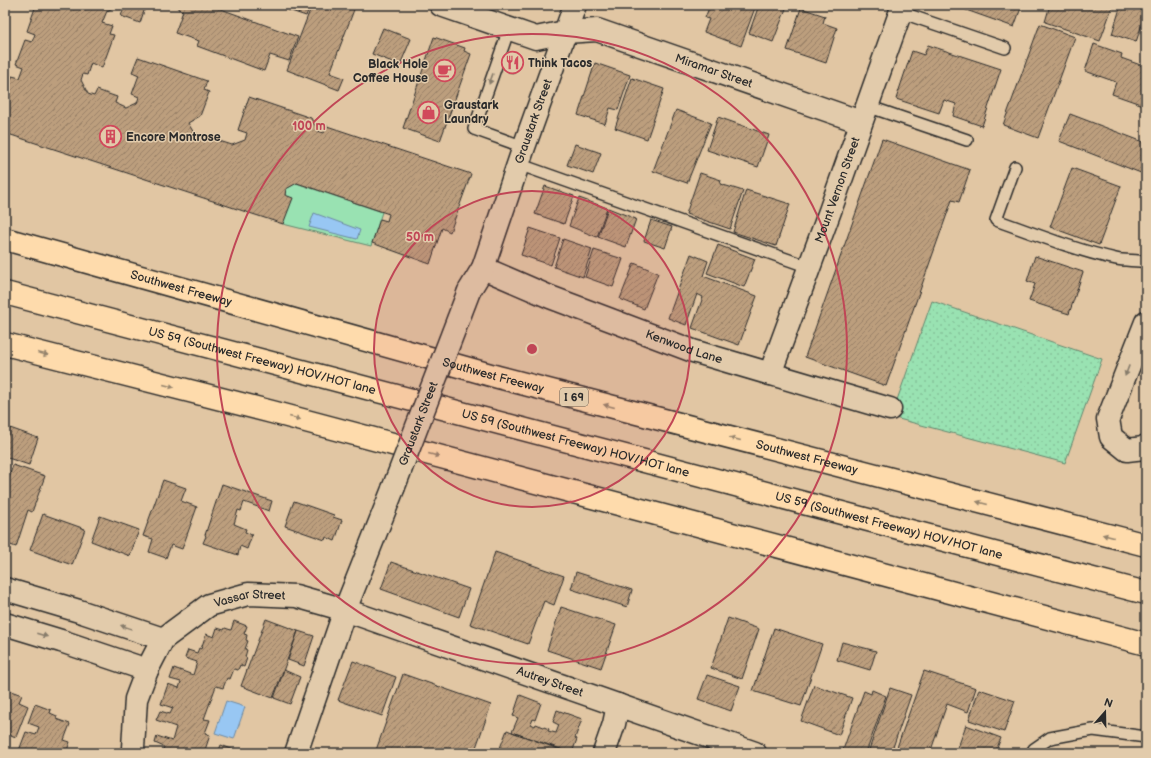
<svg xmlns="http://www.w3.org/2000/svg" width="1151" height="758" font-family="'Balsamiq Sans',sans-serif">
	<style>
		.grass { fill: url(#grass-dots); stroke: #62866e }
		.garden { fill: #99e2b2; stroke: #62866e }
		.water { fill: #98c7f3; stroke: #6c89a3 }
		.building { fill: url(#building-hatch); stroke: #2b2b2b }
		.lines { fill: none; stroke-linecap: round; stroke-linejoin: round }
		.service-casing { stroke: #2b2b2b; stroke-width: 14 }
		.minor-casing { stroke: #2b2b2b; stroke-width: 25 }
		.tertiary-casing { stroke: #2b2b2b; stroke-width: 25 }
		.motorway-casing { stroke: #2b2b2b; stroke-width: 25 }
		.service { stroke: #e2cbab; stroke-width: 11 }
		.minor { stroke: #e2cbab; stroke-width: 22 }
		.tertiary { stroke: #e2cbab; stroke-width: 22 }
		.motorway { stroke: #fedbac; stroke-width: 22 }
		.tertiary-bridge-casing { stroke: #2b2b2b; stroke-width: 25; stroke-linecap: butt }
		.tertiary-bridge { stroke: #e2cbab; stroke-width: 22 }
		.oneway { fill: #867b6b }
		.oneway2 { fill: #94836c }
		.ring { fill: none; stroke: #c04656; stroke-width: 2 }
		.labels { text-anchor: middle; stroke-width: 3; stroke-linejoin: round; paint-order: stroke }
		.shield { fill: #e2cbab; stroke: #625b51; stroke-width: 1 }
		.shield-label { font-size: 11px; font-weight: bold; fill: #2b2b2b }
		.poi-label { font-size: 12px; font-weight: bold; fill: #2b2b2b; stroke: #e2cbab; text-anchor: start }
		.street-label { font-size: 12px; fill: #2b2b2b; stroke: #e2cbab }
		.centre { fill: #c04656; stroke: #e2cbab; stroke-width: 2 }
		.ring-label { font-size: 12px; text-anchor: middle; font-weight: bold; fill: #c04656; stroke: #e2cbab; stroke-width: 3; stroke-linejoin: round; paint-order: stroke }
	</style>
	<defs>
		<pattern id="grass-dots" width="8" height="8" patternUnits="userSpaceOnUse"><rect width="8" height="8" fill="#99e2b2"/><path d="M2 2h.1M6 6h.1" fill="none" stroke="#84c299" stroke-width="1.8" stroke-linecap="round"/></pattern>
		<pattern id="building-hatch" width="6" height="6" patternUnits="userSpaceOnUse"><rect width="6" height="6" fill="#bc9e7d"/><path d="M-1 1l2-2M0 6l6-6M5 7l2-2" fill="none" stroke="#998167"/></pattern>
	</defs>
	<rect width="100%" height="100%" fill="#e1c6a3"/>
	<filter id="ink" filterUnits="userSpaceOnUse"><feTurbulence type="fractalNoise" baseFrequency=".025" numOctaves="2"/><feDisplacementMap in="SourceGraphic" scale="8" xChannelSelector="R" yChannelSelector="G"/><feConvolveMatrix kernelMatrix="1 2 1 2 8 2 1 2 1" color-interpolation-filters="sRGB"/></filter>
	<g filter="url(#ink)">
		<path class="grass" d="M932 301 1102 359 1065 463 891 417Z"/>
		<path class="garden" d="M296 183 382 212 371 246 283 224 285 195 286 189Z"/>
		<path class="water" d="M314 213 360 230 357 239 309 227Z
			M226 701 245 707 234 739 215 733Z"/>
		<path class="building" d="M36 5H146L140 23 121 16 124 8 118 5 107 11 102 23 112 26 109 34 114 35 102 68 91 63 87 75 83 74 81 80 88 94 94 96 97 90 117 97 115 103 126 108 137 103 139 97 132 94 139 75 132 72 138 57 207 81 204 90 209 92 200 116 188 123 194 133 232 145 245 140 247 133 238 130 249 97 311 118 318 131 324 133 327 126 471 174 450 232 442 228 430 264 372 243 380 219 387 221 389 214 297 183 286 189 285 195 293 198 283 224 5 133V97L12 76 20 78 24 67 16 64 25 40 32 42 35 34 27 31Z
			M179 5H210L298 37 289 61 270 55 264 71 197 46 199 41 175 33 183 11 178 9Z
			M290 5H310L306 16 288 10Z
			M312 5H350L355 7 330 73 344 78 339 90 287 70Z
			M710 5H756L741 46 704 32 709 19 705 18Z
			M759 5 787 6 773 42 749 33Z
			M952 5H1022L1014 27Z
			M1050 5H1113L1100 41 1045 22Z
			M1121 5H1146V22L1143 21 1136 42 1112 34Z
			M801 8 825 16 823 23 837 28 826 63 787 50Z
			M1040 24 1075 37 1038 138 1003 125Z
			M383 28 411 39 400 65 372 54Z
			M434 37 465 48 464 51 471 54 440 141 403 128Z
			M1094 44 1122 54 1121 58 1146 67V106L1112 94 1116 82 1085 71Z
			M928 45 1001 69 982 126 953 116 956 104 944 100 939 113 896 99 912 51 924 55Z
			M511 54 518 55 515 73 508 72Z
			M595 63 630 75 618 110 610 108 605 124 578 115Z
			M632 78 664 89 647 139 615 128Z
			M676 110 711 123 687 183 653 171Z
			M1070 114 1146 143V175L1059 141Z
			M718 117 769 135 758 167 707 150Z
			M882 139 970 170 959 202 952 200 886 386 805 357Z
			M575 144 601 153 593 174 567 165Z
			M1072 168 1121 186 1099 245 1050 227Z
			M700 173 721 180 720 184 743 191 730 229 686 214Z
			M545 186 574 196 564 224 535 214Z
			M746 190 790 204 776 246 733 232Z
			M579 198 607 208 597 237 569 226Z
			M608 208 636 219 626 247 598 237Z
			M651 220 672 227 665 248 644 241Z
			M530 228 560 238 551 265 521 255Z
			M563 239 592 249 583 277 554 267Z
			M718 245 755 259 744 287 707 273Z
			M594 250 623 259 613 287 585 277Z
			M691 254 708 261 703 276 757 296 739 345 692 328 703 297 697 294 686 325 668 318Z
			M1035 256 1083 272 1069 314 1029 301 1035 284 1027 281Z
			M634 263 658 273 644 309 620 299Z
			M10 428 38 438 29 465 5 457V442Z
			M13 465 45 476 32 512 28 510 16 547 5 543V489Z
			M163 480 186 488 181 501 197 507 182 549 171 545 166 558 149 552 153 539 143 536Z
			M222 484 272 501 269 511 244 502 241 511 238 510 234 524 246 529 245 532 252 535 247 549 240 546 238 555 203 543 206 536 205 535Z
			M294 501 334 515 333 517 342 520 335 541 326 537 325 540 285 526Z
			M43 514 85 529 72 565 30 550Z
			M100 516 139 530 130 556 91 541Z
			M495 552 564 576 554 605 544 601 528 644 470 624Z
			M391 562 469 589 459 617 381 589Z
			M576 572 632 590 627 607 571 589Z
			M561 607 616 625 601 668 547 650Z
			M728 618 759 629 742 679 711 668Z
			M266 619 298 631 273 698 241 686Z
			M234 621 247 626 244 634 247 635 246 640 248 641 245 649 247 650 245 657 247 658 244 667 240 665 238 670 234 669 230 679 227 678 223 688 216 686 204 719 210 720 205 733 210 735 204 753H164L162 752 164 747 155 743 157 736 172 741 176 727 156 720 160 711 170 714 173 708 161 704 168 684 179 688 181 682 170 679 174 668 193 675 197 662 185 658 188 650 197 653 199 648 201 649 206 634 214 637 217 628 224 630 225 628 231 630Z
			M774 628 822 644 801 706 753 691Z
			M298 631 314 636 304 666 288 660Z
			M842 642 876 651 870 670 837 660Z
			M353 661 396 677 382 716 338 700Z
			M284 670 300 677 290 704 274 698Z
			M924 671 976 688 968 712 947 704 930 753H895Z
			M403 674 491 705 474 753H375Z
			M707 675 740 686 731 711 698 699Z
			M814 685 852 698 839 735 801 721Z
			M890 688 911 695 891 753H868Z
			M5 689 22 695 19 702 28 706 16 737 5 733Z
			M979 689 1015 701 1004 732 969 720Z
			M872 690 886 696 866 753H850L843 750 864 691 871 694Z
			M520 695 541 703 535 720 533 719 531 724 535 726 536 724 549 729 548 731 556 733 559 725 553 722 557 710 582 719 575 738 577 739 572 753 512 732 518 718 513 716Z
			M35 704 51 710 50 713 57 716 56 719 70 724 64 740 70 742 66 753H18L26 732 36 735 39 727 28 723Z
			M966 725 1001 738 995 753H956Z
			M507 730 512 732 569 753H498Z
			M221 745 242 753H218Z"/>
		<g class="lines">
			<defs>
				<path id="service" d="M900 12 1005 48
					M509 29 474 129 524 147
					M867 106 967 140
					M518 164 809 267
					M1015 167 996 220C1035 234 1075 250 1116 259 1125 261 1136 260 1146 262
					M1032 753 1034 749 1050 738 1093 730 1146 737"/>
				<g id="minor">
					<path id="s1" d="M441 5 536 38 565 32 597 30 861 122"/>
					<path id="s2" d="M483 268 550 297 693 351 890 409"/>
					<path d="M1146 322 1108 419 1111 437 1127 450 1144 448 1146 446"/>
					<path id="s3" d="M770 374 830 211 903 5"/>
					<path d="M5 589 79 611 163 639"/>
					<path d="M5 624 61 641 147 670"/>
					<path id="s4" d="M134 753 133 748 136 699 147 670 163 639 209 605 248 594 296 596 345 610 755 753"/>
					<path d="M604 753 614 724 618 705"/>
				</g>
				<g id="tertiary">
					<path id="s5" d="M469 291 483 268 524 147 575 5"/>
					<path d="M296 753 345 610 393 489"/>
				</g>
				<g id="motorway">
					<path id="s6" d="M5 239 498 377 1146 545"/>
					<path id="s7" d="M5 293 1146 593"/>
					<path d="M5 344 272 412 1146 644"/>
				</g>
			</defs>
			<use href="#service" class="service-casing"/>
			<use href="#minor" class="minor-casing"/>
			<use href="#tertiary" class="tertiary-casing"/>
			<use href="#motorway" class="motorway-casing"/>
			<use href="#service" class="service"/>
			<use href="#minor" class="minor"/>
			<use href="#tertiary" class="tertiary"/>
			<use href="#motorway" class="motorway"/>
			<defs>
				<g id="tertiary-bridge">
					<path id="s8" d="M393 489 469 291"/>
				</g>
			</defs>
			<use href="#tertiary-bridge" class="tertiary-bridge-casing"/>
			<use href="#tertiary-bridge" class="tertiary-bridge"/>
		</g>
		<defs><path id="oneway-solid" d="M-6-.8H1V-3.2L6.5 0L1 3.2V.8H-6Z"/></defs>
		<g class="oneway">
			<use href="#oneway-solid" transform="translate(491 79) rotate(110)"/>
			<use href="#oneway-solid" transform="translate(1127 371) rotate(111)"/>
			<use href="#oneway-solid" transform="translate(126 627) rotate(-161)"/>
			<use href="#oneway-solid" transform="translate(42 635) rotate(17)"/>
		</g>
		<g class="oneway2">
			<use href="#oneway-solid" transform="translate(43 354) rotate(14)"/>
			<use href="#oneway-solid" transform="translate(169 386) rotate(14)"/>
			<use href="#oneway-solid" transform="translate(609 406) rotate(-165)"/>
			<use href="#oneway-solid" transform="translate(295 418) rotate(15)"/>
			<use href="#oneway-solid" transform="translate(735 439) rotate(-165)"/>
			<use href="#oneway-solid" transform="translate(434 455) rotate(15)"/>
			<use href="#oneway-solid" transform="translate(982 503) rotate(-165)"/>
			<use href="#oneway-solid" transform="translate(1108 536) rotate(-165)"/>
		</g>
	</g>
	<circle cx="532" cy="349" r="158" fill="#c04656" fill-opacity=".12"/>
	<g class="ring">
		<circle cx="532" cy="349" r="158"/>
		<circle cx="532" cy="349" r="315"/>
	</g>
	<defs>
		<symbol id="restaurant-ring" viewBox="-11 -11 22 22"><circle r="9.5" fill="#e2cbab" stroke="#d1495b" stroke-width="1.5"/><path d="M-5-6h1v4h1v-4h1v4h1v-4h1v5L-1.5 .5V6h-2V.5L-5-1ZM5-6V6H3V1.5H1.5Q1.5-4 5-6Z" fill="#d1495b"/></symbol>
		<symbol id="cafe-ring" viewBox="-11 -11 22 22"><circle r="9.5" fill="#e2cbab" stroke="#d1495b" stroke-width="1.5"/><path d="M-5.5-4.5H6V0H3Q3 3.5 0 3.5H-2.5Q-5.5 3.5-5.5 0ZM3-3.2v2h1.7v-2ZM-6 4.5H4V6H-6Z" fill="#d1495b"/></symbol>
		<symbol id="shop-ring" viewBox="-11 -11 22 22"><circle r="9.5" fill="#e2cbab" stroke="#d1495b" stroke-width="1.5"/><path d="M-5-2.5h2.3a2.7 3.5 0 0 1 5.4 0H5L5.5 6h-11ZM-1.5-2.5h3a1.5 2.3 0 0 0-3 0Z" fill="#d1495b"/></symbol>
		<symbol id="building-ring" viewBox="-11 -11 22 22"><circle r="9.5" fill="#e2cbab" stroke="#d1495b" stroke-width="1.5"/><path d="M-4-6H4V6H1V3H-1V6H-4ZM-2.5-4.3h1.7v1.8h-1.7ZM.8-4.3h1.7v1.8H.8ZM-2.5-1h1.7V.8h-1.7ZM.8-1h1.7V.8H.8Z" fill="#d1495b"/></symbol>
	</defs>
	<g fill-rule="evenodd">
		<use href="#restaurant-ring" x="500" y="50" width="25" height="25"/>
		<use href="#cafe-ring" x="432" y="58" width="25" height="25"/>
		<use href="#shop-ring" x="416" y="100" width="25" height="25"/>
		<use href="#building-ring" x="98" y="124" width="25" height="25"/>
	</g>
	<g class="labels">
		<rect class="shield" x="560" y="388" width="28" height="18" rx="3"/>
		<g class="shield-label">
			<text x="574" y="401">I 69</text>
		</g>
		<g class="poi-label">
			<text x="528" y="67">Think Tacos</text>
			<text x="428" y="68" text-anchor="end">Black Hole<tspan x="428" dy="14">Coffee House</tspan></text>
			<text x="444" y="109">Graustark<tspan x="444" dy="14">Laundry</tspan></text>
			<text x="126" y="141">Encore Montrose</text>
		</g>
		<g class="street-label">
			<text dy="4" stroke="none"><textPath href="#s1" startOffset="286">Miramar Street</textPath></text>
			<text dy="4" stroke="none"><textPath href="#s5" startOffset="182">Graustark Street</textPath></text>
			<text dy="4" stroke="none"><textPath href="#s3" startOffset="196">Mount Vernon Street</textPath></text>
			<text dy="4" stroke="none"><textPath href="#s6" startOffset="183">Southwest Freeway</textPath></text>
			<text dy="4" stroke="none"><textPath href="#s2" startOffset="216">Kenwood Lane</textPath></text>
			<text dy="4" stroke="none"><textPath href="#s7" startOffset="266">US 59 (Southwest Freeway) HOV/HOT lane</textPath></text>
			<text dy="4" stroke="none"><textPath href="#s6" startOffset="507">Southwest Freeway</textPath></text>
			<text dy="4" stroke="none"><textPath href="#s8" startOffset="70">Graustark Street</textPath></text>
			<text dy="4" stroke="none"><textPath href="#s7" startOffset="590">US 59 (Southwest Freeway) HOV/HOT lane</textPath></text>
			<text dy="4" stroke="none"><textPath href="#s6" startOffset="831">Southwest Freeway</textPath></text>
			<text dy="4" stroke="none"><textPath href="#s7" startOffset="914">US 59 (Southwest Freeway) HOV/HOT lane</textPath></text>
			<text dy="4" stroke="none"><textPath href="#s4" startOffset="219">Vassar Street</textPath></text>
			<text dy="4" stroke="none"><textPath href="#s4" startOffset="534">Autrey Street</textPath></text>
		</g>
	</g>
	<circle cx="532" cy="349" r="6" class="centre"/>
	<g class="ring-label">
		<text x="309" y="130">100 m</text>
		<text x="420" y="241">50 m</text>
	</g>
	<rect width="1151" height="758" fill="none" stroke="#e2cbab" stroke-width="20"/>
	<rect x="10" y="10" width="1131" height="738" fill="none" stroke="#2b2b2b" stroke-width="1.5" filter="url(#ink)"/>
	<g transform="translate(1105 712) rotate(20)" stroke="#e2cbab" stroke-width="3" paint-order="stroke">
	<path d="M0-3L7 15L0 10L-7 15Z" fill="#2b2b2b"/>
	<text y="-6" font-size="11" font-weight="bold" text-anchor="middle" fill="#2b2b2b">N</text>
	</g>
</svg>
